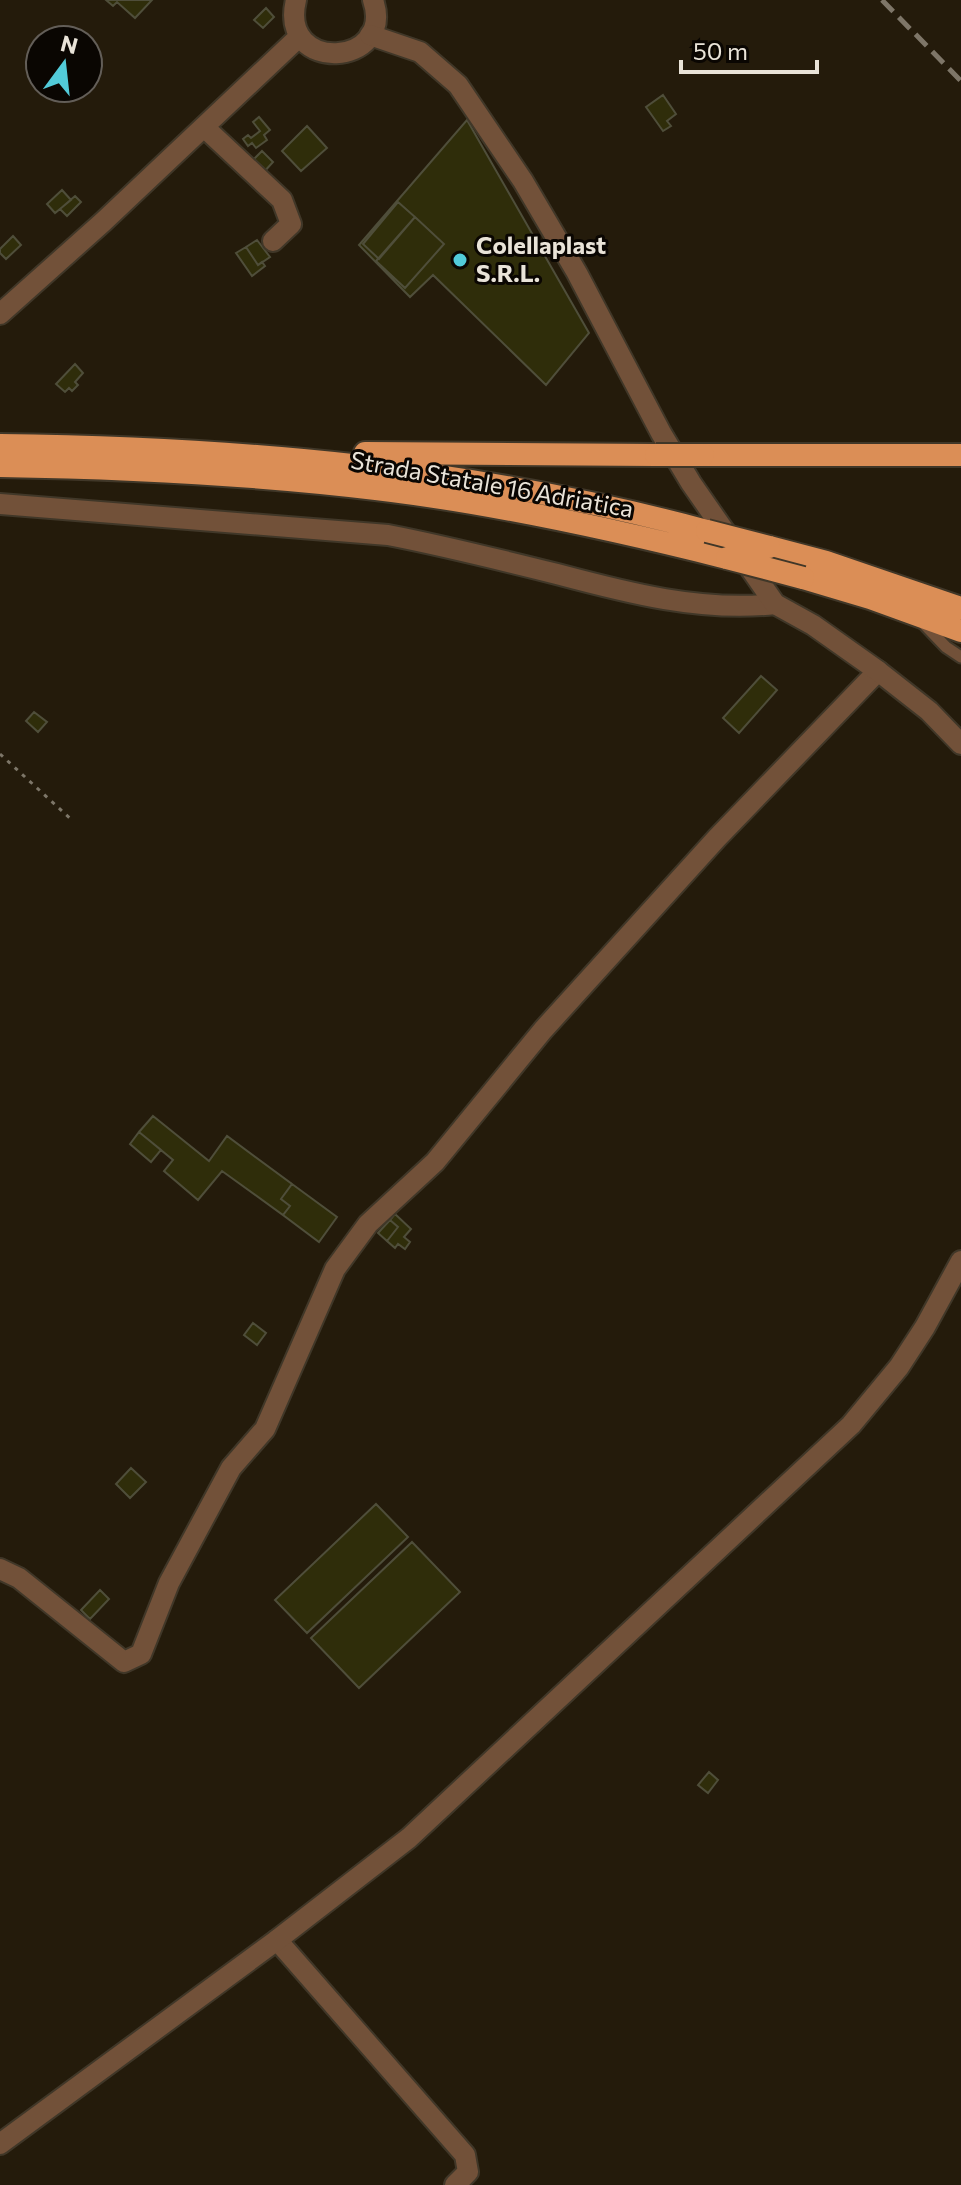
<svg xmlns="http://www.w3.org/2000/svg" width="961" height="2185" font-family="Commissioner,sans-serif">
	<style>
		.building { fill: #2f2d0a; stroke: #4f4e3a; stroke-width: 2 }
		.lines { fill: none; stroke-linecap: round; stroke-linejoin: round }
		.service-casing { stroke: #403728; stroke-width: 15 }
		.minor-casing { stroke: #403728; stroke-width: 24 }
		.tertiary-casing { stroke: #403728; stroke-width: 24 }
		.trunk-casing { stroke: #403728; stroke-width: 26 }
		.path { stroke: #7d7668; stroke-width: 3; stroke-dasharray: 4 6; stroke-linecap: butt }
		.service { stroke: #725139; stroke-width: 11 }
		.minor { stroke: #725139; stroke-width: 20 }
		.tertiary { stroke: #725139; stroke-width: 20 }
		.trunk { stroke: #db8e56; stroke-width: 22 }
		.rail { stroke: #7e7668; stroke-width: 5; stroke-dasharray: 16 8; stroke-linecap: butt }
		.trunk-bridge-casing { stroke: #403728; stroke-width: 26; stroke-linecap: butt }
		.trunk-bridge { stroke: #db8e56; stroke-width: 22 }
		.poi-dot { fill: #52cbd9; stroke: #0a0602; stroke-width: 3 }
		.labels { text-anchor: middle; stroke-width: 6; stroke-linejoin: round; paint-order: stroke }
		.poi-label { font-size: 24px; font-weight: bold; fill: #e9e3d8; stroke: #0a0602; text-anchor: start }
		.street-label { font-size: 24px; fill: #e9e3d8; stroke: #0a0602 }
	</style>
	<rect width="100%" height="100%" fill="#241b0b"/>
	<path class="building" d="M106 0H152L135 18 117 2 113 6Z
		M266 8 274 17 263 28 254 20Z
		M663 95 676 114 667 121 671 126 663 131 646 107Z
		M259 117 270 130 264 135 267 140 256 148 252 143 248 146 243 139 248 135 251 138 260 131 253 122Z
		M467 120 589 333 546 385 433 275 410 297 359 245Z
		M307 126 327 148 301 171 282 151Z
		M262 151 273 162 263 173 251 162Z
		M62 190 71 200 55 213 47 204Z
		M75 196 81 202 67 216 60 209Z
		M398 202 415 217 379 259 363 244Z
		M415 217 444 244 405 288 376 261Z
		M13 236 21 245 6 259 0 253V249Z
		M257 240 270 257 258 265 246 247Z
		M246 247 258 265 262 262 265 266 252 276 236 253Z
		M75 364 83 373 75 382 78 385 72 391 69 388 65 392 56 384Z
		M761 676 777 690 739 733 723 718Z
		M34 712 47 722 38 732 26 721Z
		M153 1116 209 1161 227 1136 292 1184 281 1199 290 1206 283 1215 222 1171 198 1200 164 1171 173 1160 139 1132Z
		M139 1132 161 1150 151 1162 130 1144Z
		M292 1184 337 1217 319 1242 283 1215 290 1206 281 1199Z
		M395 1214 411 1229 404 1237 410 1242 405 1249 398 1244 395 1248 387 1241 398 1227 390 1220Z
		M390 1220 398 1227 387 1241 378 1233Z
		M253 1323 266 1333 257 1345 244 1335Z
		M131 1468 146 1482 130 1498 116 1484Z
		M376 1504 408 1537 307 1633 275 1600Z
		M412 1542 460 1592 359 1688 311 1638Z
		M100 1590 109 1599 90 1619 81 1610Z
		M709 1772 718 1780 708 1793 698 1785Z"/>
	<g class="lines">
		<defs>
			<path id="service" d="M924 624 946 647 961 657"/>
			<path id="minor" d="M296 0C278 75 396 67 373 0
				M204 127 282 200 291 224 273 241
				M0 314 103 222 300 36
				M0 504 388 535C445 546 501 560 557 574 628 593 701 612 775 604
				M0 1569 19 1578 124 1662 141 1654 169 1583 231 1468 265 1429 335 1269 368 1224 435 1162 543 1030 717 838 878 671
				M277 1940 465 2155 468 2172 455 2185"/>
			<path id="tertiary" d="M370 35 420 52 458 85 523 181 577 273 661 433 691 483 775 604 813 625 878 671 929 711 961 744
				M0 2144 277 1940 409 1838 851 1425 899 1367 925 1327 961 1261"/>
			<path id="trunk" d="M0 445C241 448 473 468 707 531
				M365 453 656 455
				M703 455H961
				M0 466C126 468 251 474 376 489 494 503 612 529 727 558
				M769 547 826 562 961 608
				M803 578 870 598 961 631"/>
		</defs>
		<use href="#service" class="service-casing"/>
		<use href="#minor" class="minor-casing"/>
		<use href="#tertiary" class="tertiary-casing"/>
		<use href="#trunk" class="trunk-casing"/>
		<path class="path" d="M0 754 73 821"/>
		<use href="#service" class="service"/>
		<use href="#minor" class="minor"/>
		<use href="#tertiary" class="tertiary"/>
		<use href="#trunk" class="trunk"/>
		<path class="rail" d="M882 0 961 81"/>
		<defs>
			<path id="trunk-bridge" d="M656 455H703
				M707 531 769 547
				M727 558 803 578"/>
		</defs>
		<use href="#trunk-bridge" class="trunk-bridge-casing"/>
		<use href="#trunk-bridge" class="trunk-bridge"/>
	</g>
	<circle class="poi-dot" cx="460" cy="260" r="8"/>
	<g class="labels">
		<g class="poi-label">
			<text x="476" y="254">Colellaplast<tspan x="476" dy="28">S.R.L.</tspan></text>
		</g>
		<g class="street-label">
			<text transform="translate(492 485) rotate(10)" y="8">Strada Statale 16 Adriatica</text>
		</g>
	</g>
	<g transform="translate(64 64) rotate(15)"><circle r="38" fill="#0a0602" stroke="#635e58" stroke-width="2"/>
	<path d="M0-6L14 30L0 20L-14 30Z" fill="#52cbd9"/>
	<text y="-12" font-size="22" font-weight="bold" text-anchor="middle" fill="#e9e3d8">N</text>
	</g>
	<path d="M681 60v12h136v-12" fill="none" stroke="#e9e3d8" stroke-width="4"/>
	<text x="693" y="60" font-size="24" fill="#e9e3d8" stroke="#0a0602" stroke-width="6" paint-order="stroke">50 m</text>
</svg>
